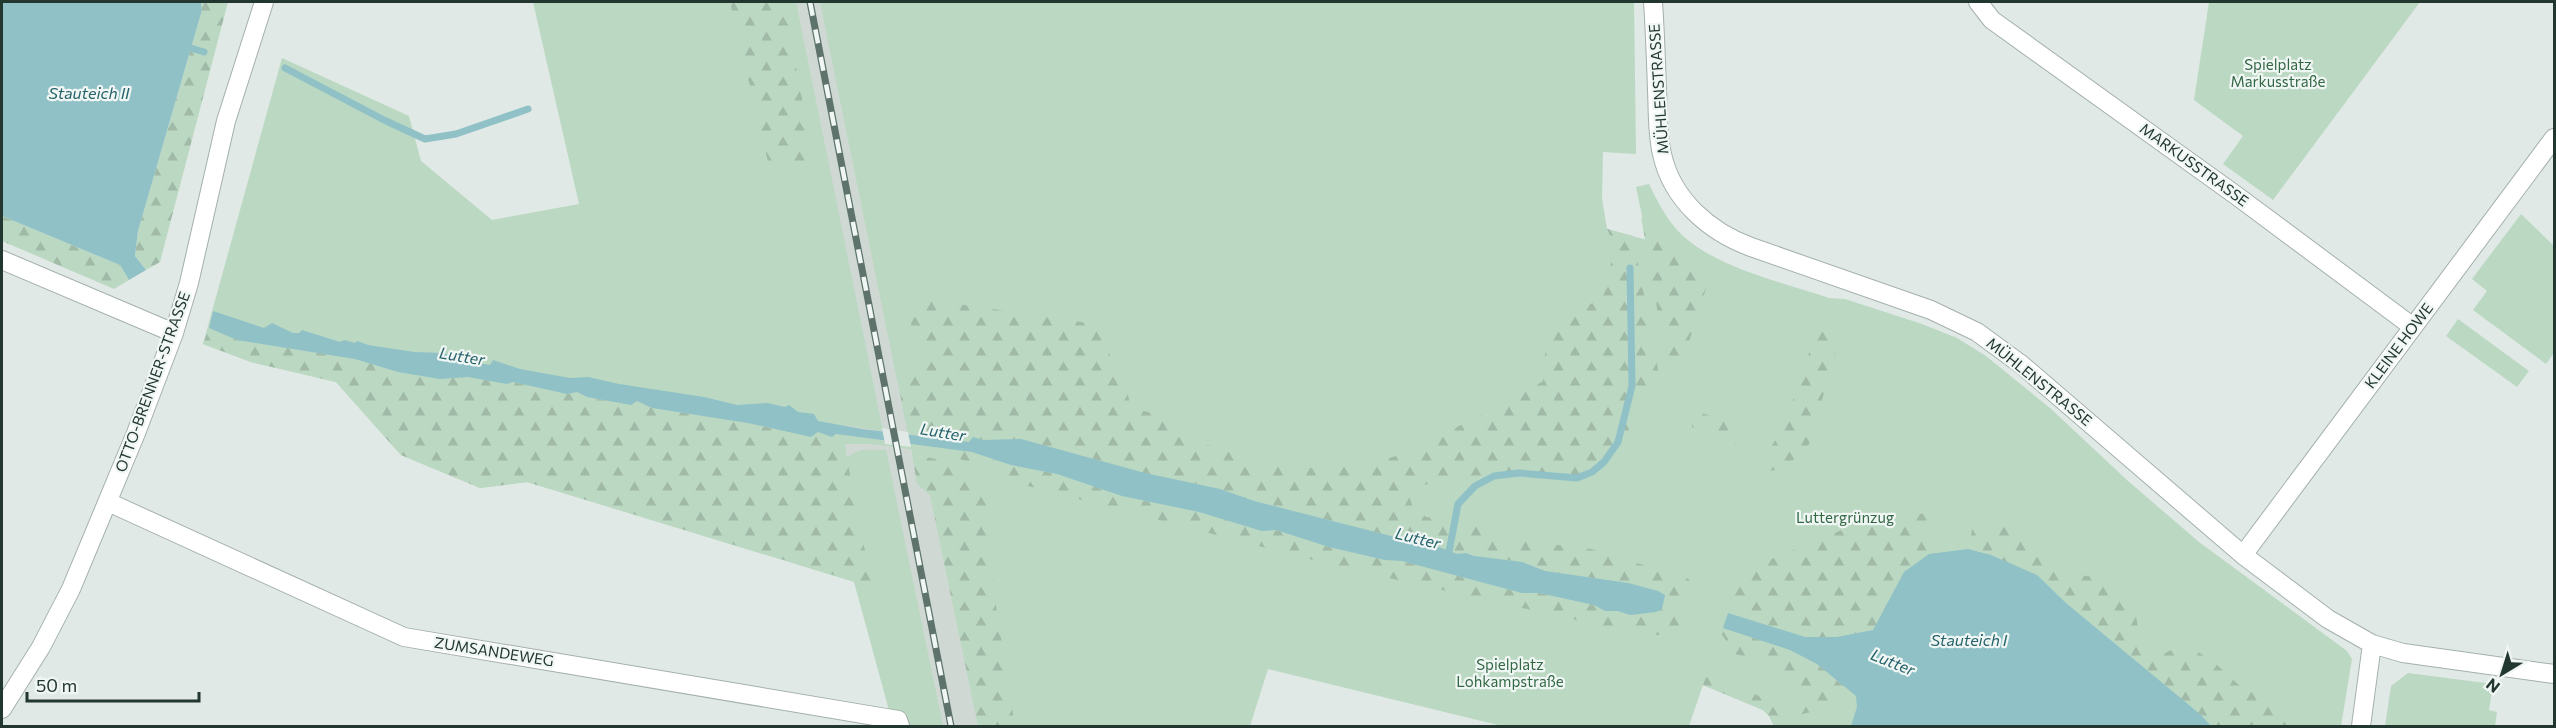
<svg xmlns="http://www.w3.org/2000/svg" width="2556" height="728" font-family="Commissioner,sans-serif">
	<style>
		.built { fill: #cfd8d3 }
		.green { fill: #bbd8c2 }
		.forest { fill: url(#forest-firs) }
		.water { fill: #8fc1c7 }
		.pier { fill: #e0e9e5 }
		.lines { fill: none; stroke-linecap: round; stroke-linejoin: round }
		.stream { stroke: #8fc1c7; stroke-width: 7 }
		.minor-casing { stroke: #a4b0ab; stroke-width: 20 }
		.minor { stroke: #fff; stroke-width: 18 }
		.rail-casing { stroke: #5d736c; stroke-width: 7 }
		.rail { stroke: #f0f6f3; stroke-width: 4.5; stroke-dasharray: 14; stroke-linecap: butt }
		.labels { text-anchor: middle; stroke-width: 4.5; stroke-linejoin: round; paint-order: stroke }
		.park-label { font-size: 15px; fill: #336845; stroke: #f0f6f3 }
		.street-label { font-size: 15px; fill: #233731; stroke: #f0f6f3 }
		.water-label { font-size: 16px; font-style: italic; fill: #25626b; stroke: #f0f6f3 }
	</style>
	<defs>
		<pattern id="forest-firs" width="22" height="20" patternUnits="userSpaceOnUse" patternTransform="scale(1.5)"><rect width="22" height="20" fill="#bbd8c2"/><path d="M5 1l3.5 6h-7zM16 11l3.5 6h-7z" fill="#a0baa7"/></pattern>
	</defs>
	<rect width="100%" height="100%" fill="#e0e9e5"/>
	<path class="built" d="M784 2H865L899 383 917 484 930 495 978 726H909L906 715 890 714 841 423Z"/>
	<path class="green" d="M533 2H796L883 431 842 425 843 435 910 444 820 2H1634L1636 154 1603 152 1602 198 1607 229 1647 240 1636 187 1649 184C1657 200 1665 217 1678 231 1712 267 1782 282 1829 298L1845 299 1922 324 1957 338 1986 356 2050 408 2128 481 2199 542 2347 651 2352 659 2341 726H1774L1769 716 1763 710 1703 685 1689 726H1502L1268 669 1250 726H978L930 495 917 484 911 449 871 444H845L847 457 860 450H886L943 726H909L906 715 890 714 854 582 527 482 480 488 401 455 336 382 251 362 203 344 282 58 409 116 421 161 492 220 579 204Z
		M2209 2H2420L2273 200 2223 164 2243 136 2194 100Z
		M2521 214 2554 246V353L2546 364 2473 310 2487 291 2472 279Z
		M2458 319 2529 371 2517 387 2446 336Z
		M2408 673 2493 684 2489 710 2497 712 2495 726H2385L2391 686Z"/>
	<path class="forest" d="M201 2H228L160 262 146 270 135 256 138 231 202 10Z
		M730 2H784L814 164 768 162Z
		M2 216 120 265 129 280 114 289 2 241Z
		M1641 217 1710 276 1679 373 1676 374 1668 371Z
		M1607 229 1633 236 1660 380 1640 404 1624 441 1611 463 1599 474 1580 482 1468 478 1416 486 1408 494 1413 507 1426 517 1471 522 1507 539 1591 549 1689 579 1688 603 1678 636 1639 634 1336 566 1028 486 960 459 958 450 1011 465 1057 474 1122 496 1228 519 1262 531 1276 530 1329 547 1385 560 1402 561 1522 593H1539L1594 605 1605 611H1618L1630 615 1656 612 1658 591 1628 583 1545 571 1522 562 1474 556 1466 553 1457 554 1418 539 1405 542 1395 537 1254 501 1220 489 1145 473 1021 439 983 440 973 437 969 442 908 435 898 383 909 382 920 355 903 296 1101 325 1117 379 1124 378 1131 408 1152 413 1208 445 1258 462 1311 468 1358 466 1404 454 1524 393 1543 381 1546 342 1552 326 1603 297 1615 246Z
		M1820 319 1834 333 1838 343 1810 443 1798 457 1777 470 1761 471C1762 458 1780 436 1785 421 1798 388 1809 353 1820 319Z
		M209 328 237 340 355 359 398 372 440 379 468 377 507 384 512 382 567 394 577 392 587 397 630 405 636 401 652 408 748 423 811 437 818 432 832 437 835 434 833 452 843 459 847 457 855 506 873 587 527 482 480 488 401 455 336 382 251 362 203 344Z
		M1699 412 1737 425 1739 432 1733 454 1726 451C1718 431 1710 435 1692 427V419Z
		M912 454 964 465 979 480 987 496 994 593 1015 726H978L930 495 917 484Z
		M1907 513 1926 514 1930 523 1934 554H1928L1873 630 1837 637H1805L1728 613 1737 576 1747 569 1871 518Z
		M1974 521 1997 524 2028 538 2057 555 2064 567 2074 574 2100 578 2125 597 2135 609 2139 635 2145 648 2158 658 2169 651 2188 645 2216 664 2239 685 2293 716 2309 722 2310 726H2211L2201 715 2066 603 2037 575 1968 549Z
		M1723 628 1790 650 1817 664 1845 687 1833 707 1798 715 1795 710 1797 684 1778 665 1735 654 1721 633Z
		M1706 676C1733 686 1777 695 1787 726H1774L1769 716 1763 710 1703 685Z"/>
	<path class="water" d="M2 2H201L202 10 138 231 135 256 146 270 129 280 120 265 2 216Z
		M213 311 264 328 272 323 293 333H299L302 330 340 342 344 340 355 343 357 341 368 345 414 352 444 353 457 359 490 365 493 360 520 369 570 378 588 377 619 384 704 397 737 405 767 403 785 407 789 405 798 412 814 414 818 421 862 429 969 442 973 437 983 440 1021 439 1145 473 1220 489 1254 501 1395 537 1405 542 1418 539 1457 554 1466 553 1474 556 1522 562 1545 571 1628 583 1658 591 1665 595 1662 609 1656 612 1630 615 1618 611H1605L1594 605 1539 593H1522L1402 561 1385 560 1329 547 1276 530 1262 531 1199 512 1122 496 1057 474 1011 465 972 452 836 434 832 437 818 432 811 437 748 423 652 408 637 401 631 405 587 397 577 392 567 394 513 382 507 384 468 377 440 379 398 372 355 359 237 340 209 328Z
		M1968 549 1991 555 2037 575 2066 603 2201 715 2211 726H1851L1857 707 1856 696 1817 664 1790 650 1723 628 1728 613 1805 637H1837L1873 630 1904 572 1929 554Z"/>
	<path class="pier" d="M882 428 908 432 911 447 885 444Z"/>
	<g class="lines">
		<path class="stream" d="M184 46 204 52
			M285 68 386 121 425 139 456 134 528 109
			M1448 557 1458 504 1475 486 1494 476 1519 473 1577 478 1592 472 1604 462 1618 442 1632 386 1630 268"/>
		<defs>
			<path id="minor" d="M1653 2C1655 31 1656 60 1657 90 1658 110 1657 134 1662 154 1672 200 1710 232 1751 247L1931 310 1977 332 2022 365 2243 555 2328 619 2372 644 2403 653 2554 674
				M1978 2 1992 20 2237 196 2413 327
				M2 260 174 333
				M108 502 404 637 898 720 900 726
				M2243 555 2554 138
				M2 709 41 647 71 589 136 433 174 333 189 283 226 121 264 2
				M2361 726 2372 644"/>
		</defs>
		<use href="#minor" class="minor-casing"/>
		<use href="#minor" class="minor"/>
		<defs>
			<path id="rail" d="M810 2 951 726"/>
		</defs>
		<use href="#rail" class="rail-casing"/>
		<use href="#rail" class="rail"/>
	</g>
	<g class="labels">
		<g class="park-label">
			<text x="2278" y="70">Spielplatz<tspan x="2278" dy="17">Markusstraße</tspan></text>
			<text x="1845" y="523">Luttergrünzug</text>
			<text x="1510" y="670">Spielplatz<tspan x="1510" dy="17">Lohkampstraße</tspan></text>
		</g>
		<g class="street-label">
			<text transform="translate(1659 89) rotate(-94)" y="5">MÜHLENSTRASSE</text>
			<text transform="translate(2194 165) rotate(36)" y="5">MARKUSSTRASSE</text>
			<text transform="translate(2399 346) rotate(-53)" y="5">KLEINE HOWE</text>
			<text transform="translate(153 382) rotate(-70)" y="5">OTTO-BRENNER-STRASSE</text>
			<text transform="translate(2039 382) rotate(39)" y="5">MÜHLENSTRASSE</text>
			<text transform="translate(494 652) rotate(9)" y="5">ZUMSANDEWEG</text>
		</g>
		<g class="water-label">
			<text x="89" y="99">Stauteich II</text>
			<text transform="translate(462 356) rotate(9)" y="6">Lutter</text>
			<text transform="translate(943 432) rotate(9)" y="6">Lutter</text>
			<text transform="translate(1418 538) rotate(14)" y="6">Lutter</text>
			<text x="1969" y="646">Stauteich I</text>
			<text transform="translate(1893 662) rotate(22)" y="6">Lutter</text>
		</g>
	</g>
	<rect width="2556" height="728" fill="none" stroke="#233731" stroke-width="6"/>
	<g transform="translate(2502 674) rotate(218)" stroke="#f0f6f3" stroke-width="4.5" paint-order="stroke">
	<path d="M0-4.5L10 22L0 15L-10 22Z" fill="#233731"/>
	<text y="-9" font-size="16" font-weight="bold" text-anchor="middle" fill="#233731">N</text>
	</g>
	<path d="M27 692v9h172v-9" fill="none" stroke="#233731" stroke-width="3"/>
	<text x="36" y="692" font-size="18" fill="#233731" stroke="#f0f6f3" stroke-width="4.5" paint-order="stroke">50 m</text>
</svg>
